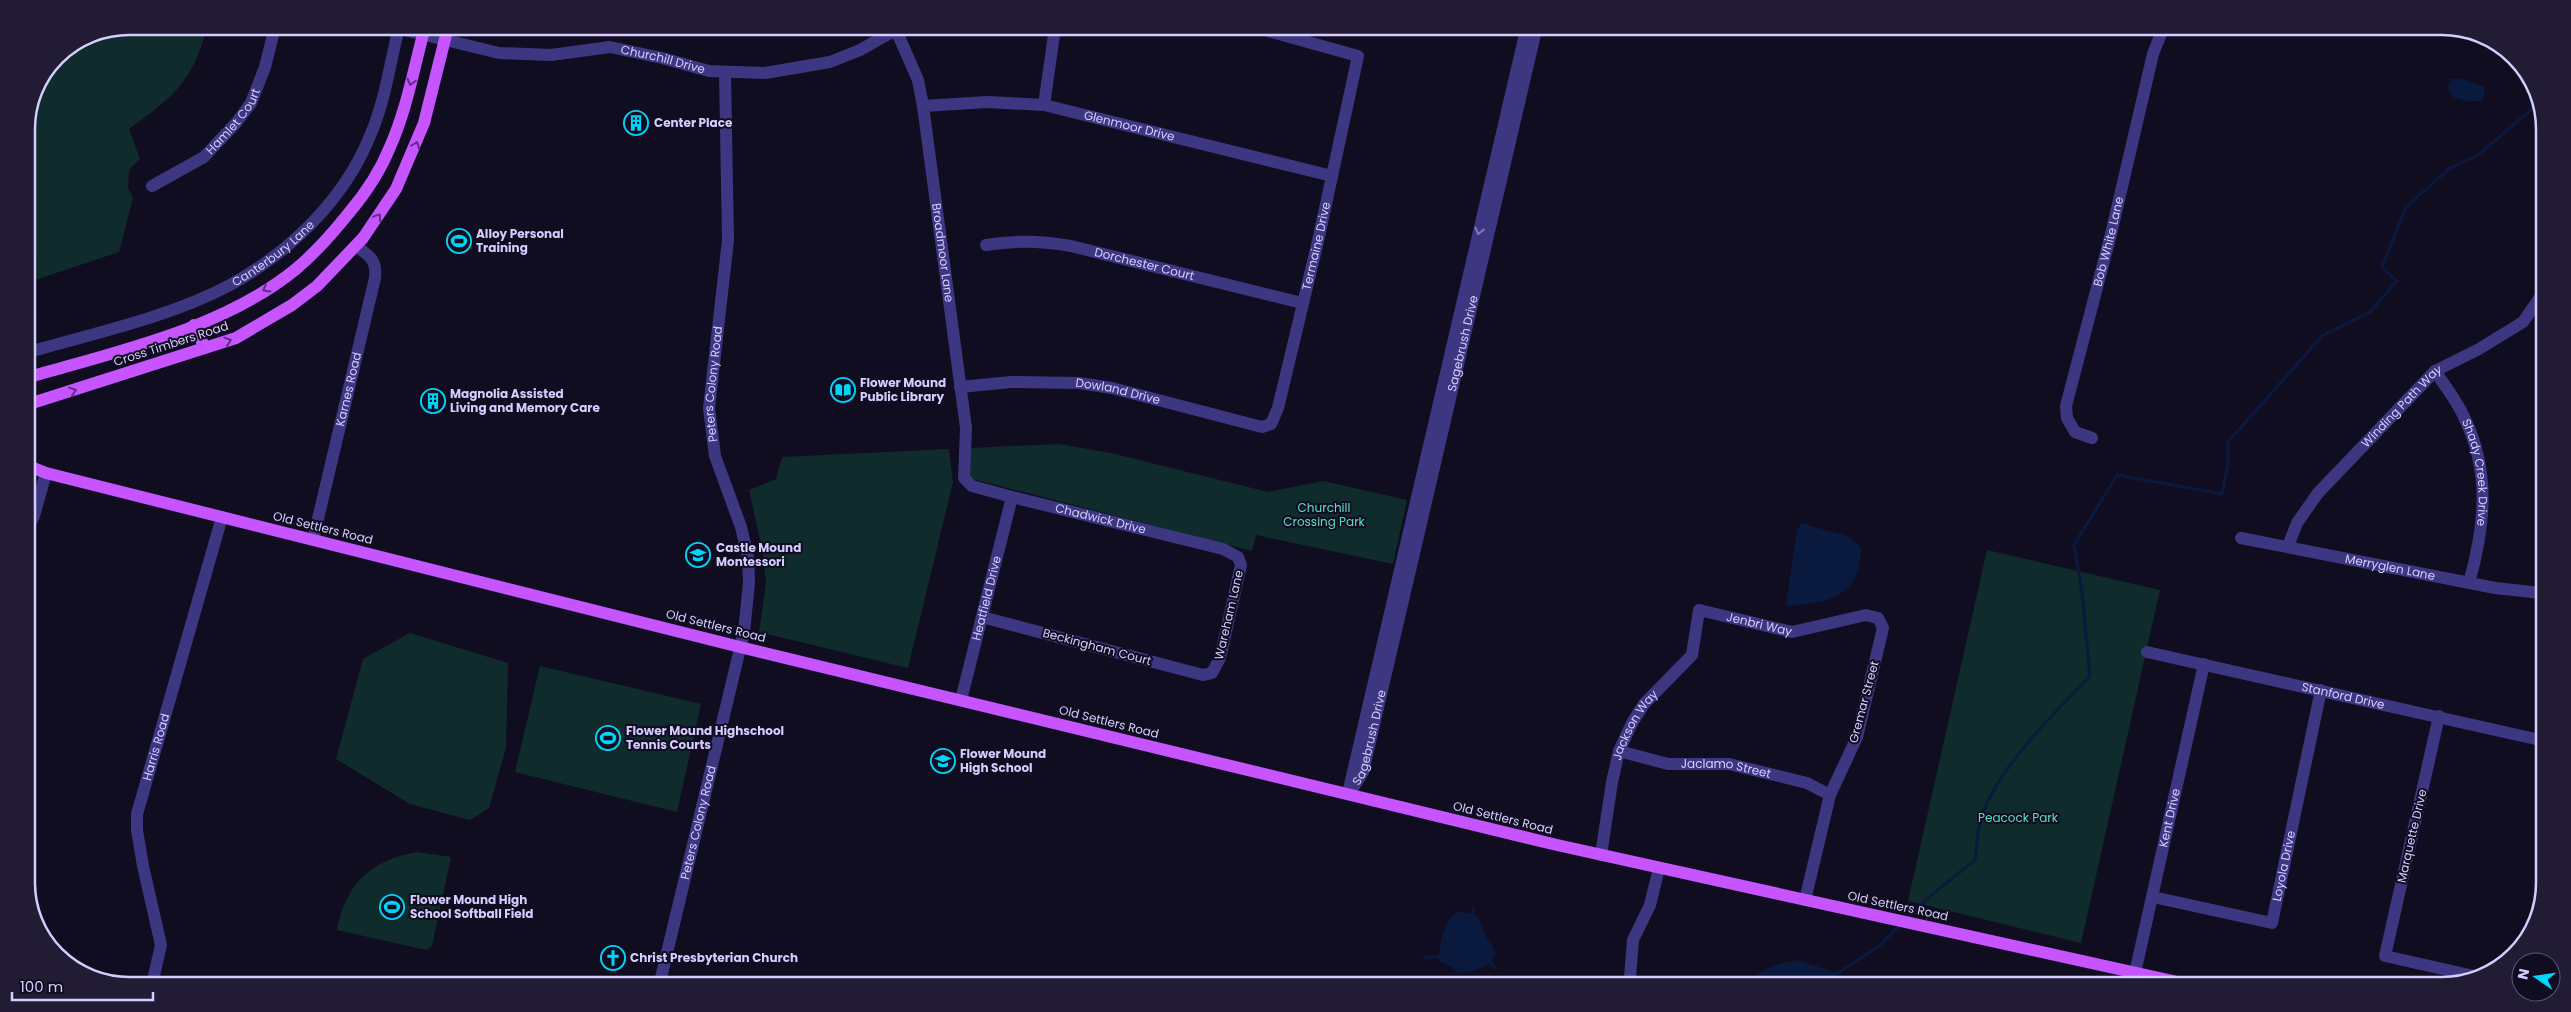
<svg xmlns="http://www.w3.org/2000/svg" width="2571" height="1012" font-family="Poppins,sans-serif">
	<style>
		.green { fill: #102b2b }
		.water { fill: #091a3e }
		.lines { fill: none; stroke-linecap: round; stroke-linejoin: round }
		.stream { stroke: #091a3e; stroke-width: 3 }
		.minor { stroke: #3d3781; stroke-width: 12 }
		.major { stroke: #c654ff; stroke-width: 12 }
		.oneway { stroke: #622d85 }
		.oneway2 { stroke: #817aba }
		.labels { text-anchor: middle; stroke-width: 4; stroke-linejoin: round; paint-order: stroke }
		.street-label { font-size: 12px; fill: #d5cdff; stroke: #110d21 }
		.poi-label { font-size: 12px; font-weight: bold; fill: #d5cdff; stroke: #110d21; text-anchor: start }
		.park-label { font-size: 12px; fill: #58e0c3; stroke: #110d21 }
		.rim { fill: none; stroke: #d5cdff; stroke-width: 2.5 }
	</style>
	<rect width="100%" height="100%" fill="#110d21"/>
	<path class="green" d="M129 26H207C194 81 172 98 129 129L140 159 129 170 128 188 133 198 119 252 26 283V123L34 90 57 56 90 34Z
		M1059 444 1111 453 1268 492 1323 481 1407 500 1393 564 1256 535 1252 551 969 478 971 448Z
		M949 449 953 482 908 668 759 632 766 583 762 548 749 490 776 479 782 457Z
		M1987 550 2160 590 2081 943 1908 901Z
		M410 633 508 663 506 748 489 808 470 820 410 804 336 759 363 659Z
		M540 666 701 704 677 812 515 772Z
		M417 852 451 857 432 946 426 950 337 930C346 883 370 861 417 852Z"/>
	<path class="water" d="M2451 79H2462L2485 87 2482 101H2467L2453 97 2447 88Z
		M1801 523 1850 537 1861 548C1861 596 1829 603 1788 606L1786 604 1797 530Z
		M1459 912C1487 915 1476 919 1487 938 1490 943 1494 946 1495 952 1496 967 1469 973 1458 973L1450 966 1439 961C1438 949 1445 914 1459 912Z
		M1796 960 1838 973 1842 984H1742C1758 971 1776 964 1796 960Z"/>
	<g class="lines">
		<path class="stream" d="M1472 917 1474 908
			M1906 919 1935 892 1975 860C1977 846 1977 831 1981 818 1995 771 2056 711 2090 676L2082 592 2074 545 2117 475 2222 494 2228 464V442L2322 336 2370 312 2397 281 2382 267 2406 207 2450 168 2478 155 2538 104
			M1424 958 1440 956
			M1489 961 1495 968
			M1836 974 1878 947 1900 925"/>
		<g class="minor">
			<path id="s1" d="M392 27 499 53 551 55 610 47 662 58 709 71 765 73 830 62 860 50 899 28"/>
			<path id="s2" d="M896 30 918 80 923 106 966 428 964 478 972 486 1012 497 1223 549 1238 557 1241 565 1220 658 1212 673 1203 675 982 617"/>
			<path d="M1044 105 1055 28"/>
			<path id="s3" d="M923 106 987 102 1044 105 1332 176"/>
			<path id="s4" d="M152 186 204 157 236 123 251 103 265 67 275 27"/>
			<path id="s5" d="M986 245C1015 240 1042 241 1071 246L1302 303"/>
			<path id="s6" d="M26 353C94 333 168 318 230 285 290 252 344 200 370 136 385 102 390 63 399 27"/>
			<path id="s7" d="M2435 371C2445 386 2457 401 2464 417 2491 472 2485 526 2469 583"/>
			<path id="s8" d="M960 387 1011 382 1079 383 1112 388 1262 427 1271 424 1278 408 1318 241 1358 56 1261 29"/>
			<path id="s9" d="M2092 438 2075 432 2067 418 2066 406 2111 234 2153 54 2162 31"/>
			<path d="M26 531 34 516 46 473"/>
			<path id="s10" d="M2241 538 2495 588 2541 593"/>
			<path id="s11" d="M313 540 375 278C377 260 370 256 356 246"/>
			<path id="s12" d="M2288 546 2297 523 2318 493 2435 371 2479 349 2523 322 2543 293"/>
			<path id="s13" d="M2147 652 2540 740"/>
			<path id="s14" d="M961 700 1012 497"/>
			<path d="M2439 716 2385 956 2474 976"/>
			<path id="s15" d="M1619 751 1668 764H1729L1807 783 1830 795"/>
			<path d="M1349 789 1526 30"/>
			<path id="s16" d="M1349 794 1363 772 1536 30"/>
			<path id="s17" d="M1601 855 1612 782 1619 751 1632 723 1644 704 1692 655 1699 610 1792 632 1866 615 1878 618 1883 628 1857 737 1830 795 1805 900"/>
			<path id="s18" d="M2153 897 2272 923 2321 690"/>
			<path id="s19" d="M2135 973 2204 664"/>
			<path d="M1630 977 1633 940 1650 905 1659 868"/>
			<path id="s20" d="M153 980 161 945 143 866 137 830V814L222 517"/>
			<path id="s21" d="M660 982 744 632 749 583 748 557 741 527 715 456 709 408 728 240 725 73"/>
		</g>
		<path class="major" d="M194 325 205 348
			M26 378C115 352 223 329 296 269 315 253 332 234 348 214 365 194 380 172 390 147 407 109 414 67 425 27
			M26 405 236 338 292 305 317 286 363 238 396 189 424 123 448 27
			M26 465 46 473 740 647 1557 845 2191 985"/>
	</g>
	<defs><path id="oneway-chevron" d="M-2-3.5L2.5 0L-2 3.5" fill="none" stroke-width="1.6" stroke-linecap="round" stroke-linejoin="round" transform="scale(1.25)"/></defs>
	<g class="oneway">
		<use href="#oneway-chevron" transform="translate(411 82) rotate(105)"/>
		<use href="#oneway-chevron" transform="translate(416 145) rotate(-69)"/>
		<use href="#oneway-chevron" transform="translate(378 217) rotate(-56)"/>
		<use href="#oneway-chevron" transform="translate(266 289) rotate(149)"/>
		<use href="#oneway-chevron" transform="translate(228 341) rotate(-18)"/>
		<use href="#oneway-chevron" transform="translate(73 391) rotate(-18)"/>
	</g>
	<use class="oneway2" href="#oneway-chevron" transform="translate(1479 231) rotate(104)"/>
	<defs>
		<symbol id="building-ring" viewBox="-11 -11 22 22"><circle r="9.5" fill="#110d21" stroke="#00d5f8" stroke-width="1.5"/><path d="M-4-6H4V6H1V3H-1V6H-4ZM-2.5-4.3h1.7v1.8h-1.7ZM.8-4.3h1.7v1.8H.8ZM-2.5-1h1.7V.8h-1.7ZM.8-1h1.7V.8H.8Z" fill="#00d5f8"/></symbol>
		<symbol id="stadium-ring" viewBox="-11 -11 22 22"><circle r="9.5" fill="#110d21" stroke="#00d5f8" stroke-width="1.5"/><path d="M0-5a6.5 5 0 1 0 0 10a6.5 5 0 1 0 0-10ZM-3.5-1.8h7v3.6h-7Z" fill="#00d5f8"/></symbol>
		<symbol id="library-ring" viewBox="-11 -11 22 22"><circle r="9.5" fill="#110d21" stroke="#00d5f8" stroke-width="1.5"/><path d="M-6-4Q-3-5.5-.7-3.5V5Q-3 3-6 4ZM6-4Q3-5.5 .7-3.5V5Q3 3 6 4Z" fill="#00d5f8"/></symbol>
		<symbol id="school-ring" viewBox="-11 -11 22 22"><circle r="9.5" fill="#110d21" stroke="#00d5f8" stroke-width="1.5"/><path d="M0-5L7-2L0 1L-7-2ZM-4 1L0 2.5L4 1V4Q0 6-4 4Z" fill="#00d5f8"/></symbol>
		<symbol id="church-ring" viewBox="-11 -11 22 22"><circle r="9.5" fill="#110d21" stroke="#00d5f8" stroke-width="1.5"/><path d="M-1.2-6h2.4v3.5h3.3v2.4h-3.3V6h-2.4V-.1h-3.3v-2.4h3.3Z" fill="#00d5f8"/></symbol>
	</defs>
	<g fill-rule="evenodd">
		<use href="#building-ring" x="622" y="109" width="28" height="28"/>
		<use href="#stadium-ring" x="445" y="227" width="28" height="28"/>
		<use href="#library-ring" x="829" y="376" width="28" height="28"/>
		<use href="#building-ring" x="419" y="387" width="28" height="28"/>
		<use href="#school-ring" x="684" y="541" width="28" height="28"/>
		<use href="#stadium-ring" x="594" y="724" width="28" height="28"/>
		<use href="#school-ring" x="929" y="747" width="28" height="28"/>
		<use href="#stadium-ring" x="378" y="893" width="28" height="28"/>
		<use href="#church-ring" x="599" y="944" width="28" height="28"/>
	</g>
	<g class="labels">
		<g class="street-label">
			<text dy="4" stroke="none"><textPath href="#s1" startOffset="276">Churchill Drive</textPath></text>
			<text dy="4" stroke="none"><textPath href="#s4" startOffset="106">Hamlet Court</textPath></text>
			<text dy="4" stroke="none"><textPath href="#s3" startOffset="209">Glenmoor Drive</textPath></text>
			<text dy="4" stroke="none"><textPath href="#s9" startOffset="216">Bob White Lane</textPath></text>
			<text dy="4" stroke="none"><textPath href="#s8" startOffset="501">Termaine Drive</textPath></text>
			<text dy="4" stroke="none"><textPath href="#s6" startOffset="269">Canterbury Lane</textPath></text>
			<text dy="4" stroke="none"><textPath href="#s2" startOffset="229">Broadmoor Lane</textPath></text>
			<text dy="4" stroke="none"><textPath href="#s5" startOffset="161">Dorchester Court</textPath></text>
			<text dy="4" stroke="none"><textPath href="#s16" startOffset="466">Sagebrush Drive</textPath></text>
			<text transform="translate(171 344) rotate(-18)" y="4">Cross Timbers Road</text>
			<text dy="4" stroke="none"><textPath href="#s21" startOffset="614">Peters Colony Road</textPath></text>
			<text dy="4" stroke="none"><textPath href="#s11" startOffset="155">Karnes Road</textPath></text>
			<text dy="4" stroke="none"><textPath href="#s8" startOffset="159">Dowland Drive</textPath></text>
			<text dy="4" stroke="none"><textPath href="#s12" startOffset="182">Winding Path Way</textPath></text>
			<text dy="4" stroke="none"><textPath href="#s7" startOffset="112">Shady Creek Drive</textPath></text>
			<text dy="4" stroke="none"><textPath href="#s2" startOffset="600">Chadwick Drive</textPath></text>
			<text transform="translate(323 528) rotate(14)" y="4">Old Settlers Road</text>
			<text dy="4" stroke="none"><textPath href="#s10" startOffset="152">Merryglen Lane</textPath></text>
			<text dy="4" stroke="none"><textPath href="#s14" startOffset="105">Heatfield Drive</textPath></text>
			<text transform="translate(1229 615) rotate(-77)" y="4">Wareham Lane</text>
			<text dy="4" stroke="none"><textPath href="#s17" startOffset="335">Jenbri Way</textPath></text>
			<text transform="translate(716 626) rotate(14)" y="4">Old Settlers Road</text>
			<text transform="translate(1097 647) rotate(15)" y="4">Beckingham Court</text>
			<text dy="4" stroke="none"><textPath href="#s13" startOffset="201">Stanford Drive</textPath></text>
			<text transform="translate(1864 702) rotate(-75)" y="4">Gremar Street</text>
			<text transform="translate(1109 722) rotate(14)" y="4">Old Settlers Road</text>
			<text dy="4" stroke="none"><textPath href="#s17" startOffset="136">Jackson Way</textPath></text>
			<text dy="4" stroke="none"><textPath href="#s16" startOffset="61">Sagebrush Drive</textPath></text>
			<text dy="4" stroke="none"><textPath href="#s20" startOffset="239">Harris Road</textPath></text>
			<text dy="4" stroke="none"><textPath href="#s15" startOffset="109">Jaclamo Street</textPath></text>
			<text transform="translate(1503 818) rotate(14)" y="4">Old Settlers Road</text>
			<text dy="4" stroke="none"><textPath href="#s19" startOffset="159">Kent Drive</textPath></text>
			<text dy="4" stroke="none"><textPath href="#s21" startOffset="164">Peters Colony Road</textPath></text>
			<text transform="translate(2412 836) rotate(-77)" y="4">Marquette Drive</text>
			<text dy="4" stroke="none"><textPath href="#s18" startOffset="180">Loyola Drive</textPath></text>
			<text transform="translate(1898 906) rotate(12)" y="4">Old Settlers Road</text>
		</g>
		<g class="poi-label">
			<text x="654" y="127">Center Place</text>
			<text x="476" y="238">Alloy Personal<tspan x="476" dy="14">Training</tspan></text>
			<text x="860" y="387">Flower Mound<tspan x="860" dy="14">Public Library</tspan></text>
			<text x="450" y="398">Magnolia Assisted<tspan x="450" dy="14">Living and Memory Care</tspan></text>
			<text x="716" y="552">Castle Mound<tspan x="716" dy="14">Montessori</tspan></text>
			<text x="626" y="735">Flower Mound Highschool<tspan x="626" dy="14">Tennis Courts</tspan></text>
			<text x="960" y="758">Flower Mound<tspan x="960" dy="14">High School</tspan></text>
			<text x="410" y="904">Flower Mound High<tspan x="410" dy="14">School Softball Field</tspan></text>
			<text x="630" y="962">Christ Presbyterian Church</text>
		</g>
		<g class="park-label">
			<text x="1324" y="512">Churchill<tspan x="1324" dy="14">Crossing Park</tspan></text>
			<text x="2018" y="822">Peacock Park</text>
		</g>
	</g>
	<path d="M0 0H2571V1012H0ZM129 35H2442A94 94 0 0 1 2536 129V883A94 94 0 0 1 2442 977H129A94 94 0 0 1 35 883V129A94 94 0 0 1 129 35Z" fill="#211c33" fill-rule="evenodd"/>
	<path class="rim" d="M129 35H2442A94 94 0 0 1 2536 129V883A94 94 0 0 1 2442 977H129A94 94 0 0 1 35 883V129A94 94 0 0 1 129 35Z"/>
	<g transform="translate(2536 977) rotate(283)"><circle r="24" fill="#110d21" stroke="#5f5a7a"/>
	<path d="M0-4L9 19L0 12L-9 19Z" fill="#00d5f8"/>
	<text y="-8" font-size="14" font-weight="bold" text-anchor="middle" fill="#d5cdff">N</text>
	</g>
	<path d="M12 992v8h141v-8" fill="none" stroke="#d5cdff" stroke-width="2.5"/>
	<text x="20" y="992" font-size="15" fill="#d5cdff" stroke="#110d21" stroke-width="4" paint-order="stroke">100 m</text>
</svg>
